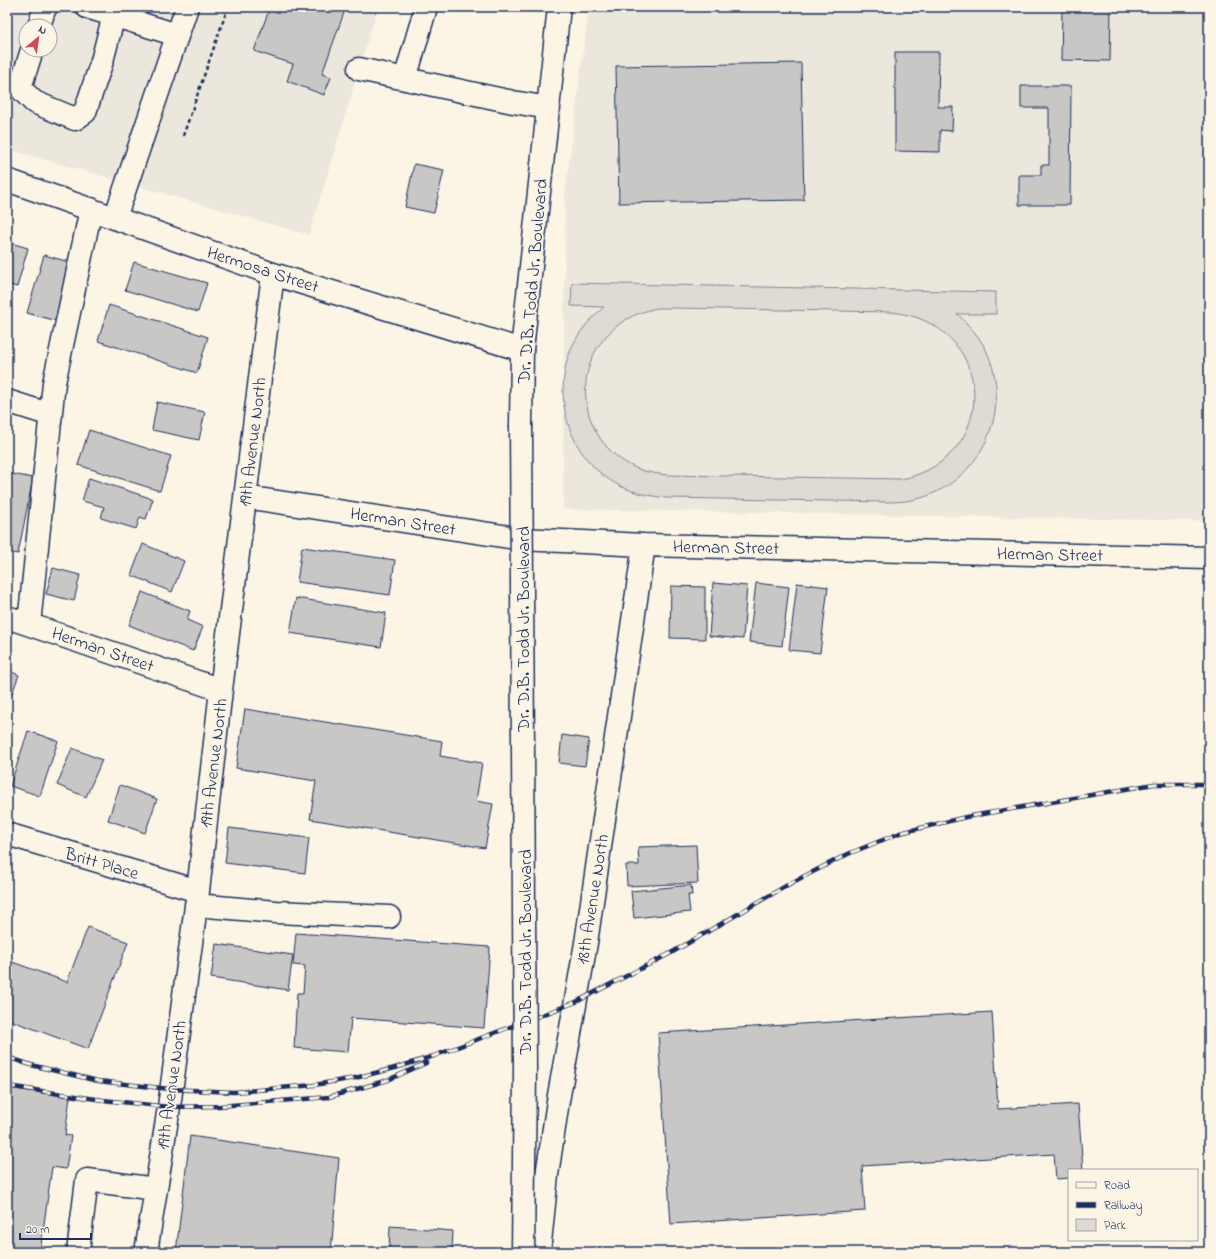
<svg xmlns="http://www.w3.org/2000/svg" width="1216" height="1259" font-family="'Indie Flower',sans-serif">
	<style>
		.built { fill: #ece7dc; fill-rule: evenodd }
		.green { fill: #dfdbd4; stroke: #7d8599; fill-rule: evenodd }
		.building { fill: #c8c7c6; stroke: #1b2f5e }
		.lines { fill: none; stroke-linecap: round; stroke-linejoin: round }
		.minor-casing { stroke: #1b2f5e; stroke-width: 25 }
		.major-casing { stroke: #1b2f5e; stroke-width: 25 }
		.path { stroke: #1b2f5e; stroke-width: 2.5; stroke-dasharray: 4 3; stroke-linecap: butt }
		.minor { stroke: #fcf5e5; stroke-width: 22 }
		.major { stroke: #fcf5e5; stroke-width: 22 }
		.rail-casing { stroke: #1b2f5e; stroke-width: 4.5 }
		.rail { stroke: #fcf5e5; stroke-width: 3; stroke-dasharray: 9; stroke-linecap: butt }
		.major-bridge-casing { stroke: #1b2f5e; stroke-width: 25; stroke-linecap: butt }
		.major-bridge { stroke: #fcf5e5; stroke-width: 22 }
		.labels { text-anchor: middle; stroke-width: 3.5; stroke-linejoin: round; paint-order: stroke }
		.street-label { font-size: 18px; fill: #1b2f5e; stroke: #fcf5e5 }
	</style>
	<rect width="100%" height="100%" fill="#fcf5e5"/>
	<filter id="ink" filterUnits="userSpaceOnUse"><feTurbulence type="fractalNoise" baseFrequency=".025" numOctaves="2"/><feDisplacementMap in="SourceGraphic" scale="8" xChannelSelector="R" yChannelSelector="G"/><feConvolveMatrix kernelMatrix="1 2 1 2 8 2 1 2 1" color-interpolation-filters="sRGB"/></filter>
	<g filter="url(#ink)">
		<path class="built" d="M7 7H378L309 235 7 149ZM26 26H50V50H26Z
			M589 7H1209V521L563 509 565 194Z"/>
		<path class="green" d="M572 283 996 292V314H957C968 324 979 336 986 350 1014 407 983 479 921 498 910 501 899 502 888 502L667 498C650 496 635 493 620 486 568 460 548 392 575 341 582 328 593 317 604 307L571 306ZM657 308H670L891 312C995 322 1004 457 902 479L668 475C659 474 649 473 641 470 578 447 565 362 621 323 632 315 644 311 657 308Z"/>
		<path class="building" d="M270 7H346L322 74 331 77 324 95 287 81 293 64 254 51Z
			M1062 7H1111L1110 61 1061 60Z
			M895 52H939L938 107H953L952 131 940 130V152L895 151Z
			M801 63 804 200 619 203 616 66Z
			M1021 86H1071L1070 205H1019V175H1041V165H1049V108H1021Z
			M414 164 444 170 434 213 405 207Z
			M7 242 28 248 17 287 7 284Z
			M44 255 73 263 57 321 27 313Z
			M134 262 207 283 198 312 125 290Z
			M109 305 208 337 197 373 98 341Z
			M157 402 205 412 199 440 152 430Z
			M89 430 171 456 160 491 78 465Z
			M7 473 33 478 18 554 7 552Z
			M89 478 153 499 146 519 140 517 136 529 101 518 104 507 82 501Z
			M143 544 184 561 172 592 131 575Z
			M302 547 395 560 390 595 297 582Z
			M53 568 80 575 74 601 46 594Z
			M713 583 747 586 743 639 709 636Z
			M756 583 789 587 782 646 749 642Z
			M797 583 828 587 820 653 789 650Z
			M671 586 705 587V639L670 638Z
			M142 592 190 611 187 620 203 627 193 651 129 625Z
			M296 598 386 613 381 647 290 633Z
			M7 670 19 675 8 704 7 703Z
			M245 709 442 741 440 756 482 763 476 801 493 804 485 848 310 819 316 781 236 768Z
			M28 731 58 741 40 796 10 786Z
			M562 735 589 739 585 766 559 763Z
			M72 748 102 760 86 797 57 785Z
			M120 785 157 799 145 833 108 820Z
			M229 828 309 838 305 873 225 863Z
			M696 845 698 883 627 886 626 865H639L638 847Z
			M691 885 692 895H688L690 912 634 918 631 891Z
			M88 927 128 942 88 1049 7 1019V960L67 982Z
			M296 933 490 947 484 1028 351 1018 348 1052 294 1048 297 993H303L305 966 293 965Z
			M216 944 293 955 288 990 211 978Z
			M992 1012 998 1109 1078 1104 1083 1170H1069V1178L1056 1179 1054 1154 862 1166 865 1211 671 1224 658 1033Z
			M7 1088 70 1097 65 1135 71 1136 66 1169 52 1167 40 1252H7Z
			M190 1136 339 1158 331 1252H176Z
			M390 1226 453 1231 452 1252H389Z"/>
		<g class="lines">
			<defs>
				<path id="minor" d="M87 7 177 35
					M39 26 45 7H46
					M32 50 20 88 34 102 75 119 85 112 102 61 114 15
					M359 69 513 102 549 108
					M405 79 426 7
					M7 180 273 274 522 350
					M115 218 187 7
					M7 401 51 415
					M245 497 522 539 644 545 1209 558
					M7 617 221 690
					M29 624 54 383 91 209
					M7 834 198 891
					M196 905 276 912 389 917
					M78 1252 87 1180 156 1189
					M146 1252 169 1107 198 891 221 690 273 274
					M539 1252 547 1175 558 1101 586 943 644 545"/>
				<path id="major" d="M521 425 522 350 559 7"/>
			</defs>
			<use href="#minor" class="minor-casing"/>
			<use href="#major" class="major-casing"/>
			<path class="path" d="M183 136 228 7"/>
			<use href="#minor" class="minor"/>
			<use href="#major" class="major"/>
			<defs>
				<path id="rail" d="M7 1057 31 1065 98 1081 170 1089 234 1092 314 1085 355 1078 395 1068 434 1056 576 1002 671 953 791 883 848 854 900 833 966 817 1154 784H1209
					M7 1086 103 1100 169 1107 220 1106 329 1097 388 1080 426 1063"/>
			</defs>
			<use href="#rail" class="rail-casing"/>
			<use href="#rail" class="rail"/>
			<defs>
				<path id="major-bridge" d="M521 425 525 1070 523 1252"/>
			</defs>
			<use href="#major-bridge" class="major-bridge-casing"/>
			<use href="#major-bridge" class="major-bridge"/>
		</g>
	</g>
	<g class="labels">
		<g class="street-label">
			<text transform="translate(263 269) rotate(18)" y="6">Hermosa Street</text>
			<text transform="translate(532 281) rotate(-85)" y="6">Dr. D.B. Todd Jr. Boulevard</text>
			<text transform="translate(252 442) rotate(-83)" y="6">19th Avenue North</text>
			<text transform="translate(403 521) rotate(9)" y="6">Herman Street</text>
			<text transform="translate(726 547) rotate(1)" y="6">Herman Street</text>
			<text transform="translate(1050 554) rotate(1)" y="6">Herman Street</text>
			<text transform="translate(523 629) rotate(-90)" y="6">Dr. D.B. Todd Jr. Boulevard</text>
			<text transform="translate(103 649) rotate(19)" y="6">Herman Street</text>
			<text transform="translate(213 763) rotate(-83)" y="6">19th Avenue North</text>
			<text transform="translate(102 863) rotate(16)" y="6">Britt Place</text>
			<text transform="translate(592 899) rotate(-81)" y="6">18th Avenue North</text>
			<text transform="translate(525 952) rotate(-90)" y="6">Dr. D.B. Todd Jr. Boulevard</text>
			<text transform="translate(171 1085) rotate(-82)" y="6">19th Avenue North</text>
		</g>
	</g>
	<rect width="1216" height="1259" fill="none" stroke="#fcf5e5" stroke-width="24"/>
	<rect x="12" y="12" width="1192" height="1235" fill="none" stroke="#1b2f5e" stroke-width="1.5" filter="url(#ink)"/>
	<rect x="1068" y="1169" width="130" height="72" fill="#fcf5e5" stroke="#a2a6af"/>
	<rect x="1076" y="1182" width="20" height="6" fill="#fcf5e5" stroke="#a2a6af"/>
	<text x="1104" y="1189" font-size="12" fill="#1b2f5e">Road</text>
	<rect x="1076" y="1202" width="20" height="6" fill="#1b2f5e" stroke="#a2a6af"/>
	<text x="1104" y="1209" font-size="12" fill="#1b2f5e">Railway</text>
	<rect x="1076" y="1219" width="20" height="12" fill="#dfdbd4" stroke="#a2a6af"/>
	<text x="1104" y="1229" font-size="12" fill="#1b2f5e">Park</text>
	<g transform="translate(38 38) rotate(29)"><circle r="19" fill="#fcf5e5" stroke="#a2a6af"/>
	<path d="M0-3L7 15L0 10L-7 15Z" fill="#d1495b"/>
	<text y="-6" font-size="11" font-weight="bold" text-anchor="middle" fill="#1b2f5e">N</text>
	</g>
	<path d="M20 1233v6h71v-6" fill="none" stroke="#1b2f5e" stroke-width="2"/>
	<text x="26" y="1233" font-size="12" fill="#1b2f5e" stroke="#fcf5e5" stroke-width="3" paint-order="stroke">20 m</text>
</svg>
